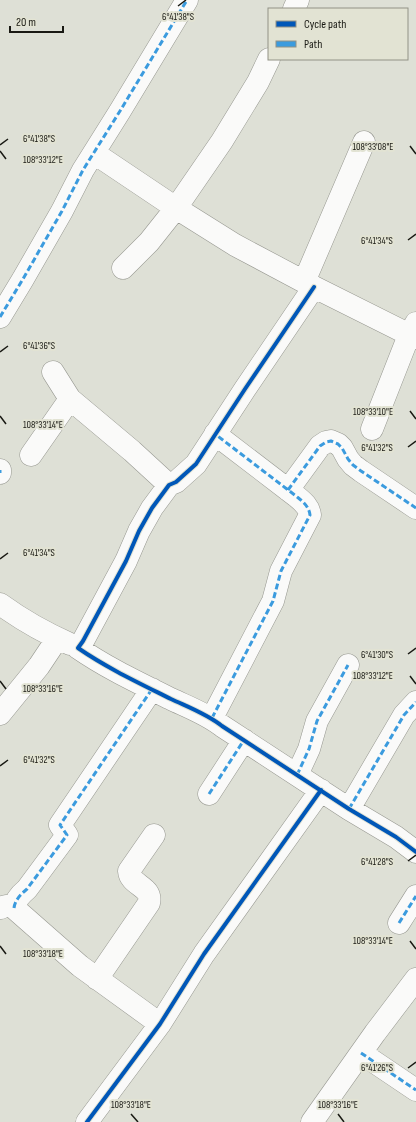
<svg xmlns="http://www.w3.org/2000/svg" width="416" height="1122" font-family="'Sofia Sans Condensed',sans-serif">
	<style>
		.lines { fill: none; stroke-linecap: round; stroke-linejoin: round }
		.minor-casing { stroke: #969790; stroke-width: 23 }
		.minor { stroke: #fafaf9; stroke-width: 22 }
		.quiet { stroke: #3b9bde; stroke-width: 3; stroke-dasharray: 6 3; stroke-linecap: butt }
		.cycleway-casing { stroke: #e2e3d3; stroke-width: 6 }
		.cycleway { stroke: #0057b8; stroke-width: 4 }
		.ticks { fill: none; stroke: #191913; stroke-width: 1.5 }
		.ticks-label { font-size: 10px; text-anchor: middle; fill: #191913; stroke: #e2e3d3; stroke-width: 4; stroke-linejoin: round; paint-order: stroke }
	</style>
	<rect width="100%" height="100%" fill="#dee0d6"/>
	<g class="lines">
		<defs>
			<path id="minor" d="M294 9 298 0
				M94 153 176 208 235 245 314 287 416 338
				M123 268 149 242 176 208 222 141 258 82 269 59
				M304 282 364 142
				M314 287 245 389 196 464 176 482 169 485 152 508 139 531 126 561 83 641 78 648C107 668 139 683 171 699 188 707 207 714 222 726L349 809 396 837 416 852
				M0 317 23 279 62 211 83 170 120 111 187 0
				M53 372 70 399 132 451 169 485
				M372 429 409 335 416 323
				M31 455 70 399
				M0 470V473
				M288 490 320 446 326 442 331 441 338 444 342 448 348 459 353 465 361 471 416 508
				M0 604C22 620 45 633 70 644
				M0 714 39 666 57 639
				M212 718 273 601 281 571 310 515C309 506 302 501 296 496L215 434
				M297 775 309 749 317 721 348 665
				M209 794 244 740
				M349 809 404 715 416 702
				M1 908C6 905 10 905 14 908L80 966 160 1024
				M14 908C15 900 21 894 27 889L67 835 60 825 152 689
				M399 923 416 896
				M97 979 149 903C153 886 130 886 129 871L154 835
				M361 1053 416 1090
				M87 1122 160 1024 204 954 321 790
				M312 1122 375 1033 416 979"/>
		</defs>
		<use href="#minor" class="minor-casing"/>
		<use href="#minor" class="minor"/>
		<path class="quiet" d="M0 317 23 279 62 211 83 170 120 111 187 0
			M0 470V473
			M288 490 320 446 326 442 331 441 338 444 342 448 348 459 353 465 361 471 416 508
			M212 718 273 601 281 571 310 515C309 506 302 501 296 496L215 434
			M297 775 309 749 317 721 348 665
			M209 794 244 740
			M349 809 404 715 416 702
			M14 908C15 900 21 894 27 889L67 835 60 825 152 689
			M399 923 416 896
			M361 1053 416 1090"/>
		<defs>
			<path id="cycleway" d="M314 287 245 389 196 464 176 482 169 485 152 508 139 531 126 561 83 641 78 648C107 668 139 683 171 699 188 707 207 714 222 726L349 809 396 837 416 852
				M87 1122 160 1024 204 954 321 790"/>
		</defs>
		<use href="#cycleway" class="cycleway-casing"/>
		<use href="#cycleway" class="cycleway"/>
	</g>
	<path class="ticks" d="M178 6 186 0M0 145 8 139M410 146 416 154M0 151 6 159M408 240 416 234M0 352 8 346M410 411 416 419M0 416 6 424M408 447 416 441M0 559 8 553M408 654 416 648M410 676 416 684M0 681 6 689M0 766 8 760M408 861 416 855M410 941 416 949M0 946 6 954M408 1068 416 1062M131 1114 138 1122M338 1114 344 1122"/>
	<g class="ticks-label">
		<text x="178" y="20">6°41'38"S</text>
		<text x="39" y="142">6°41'38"S</text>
		<text x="373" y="150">108°33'08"E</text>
		<text x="43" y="163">108°33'12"E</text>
		<text x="377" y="244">6°41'34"S</text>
		<text x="39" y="349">6°41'36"S</text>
		<text x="373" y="415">108°33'10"E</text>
		<text x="43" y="428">108°33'14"E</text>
		<text x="377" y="451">6°41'32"S</text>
		<text x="39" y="556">6°41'34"S</text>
		<text x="377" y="658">6°41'30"S</text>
		<text x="373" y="679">108°33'12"E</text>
		<text x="43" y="692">108°33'16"E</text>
		<text x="39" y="763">6°41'32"S</text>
		<text x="377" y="865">6°41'28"S</text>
		<text x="373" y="944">108°33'14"E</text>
		<text x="43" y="957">108°33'18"E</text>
		<text x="377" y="1071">6°41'26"S</text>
		<text x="131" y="1108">108°33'18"E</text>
		<text x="338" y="1108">108°33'16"E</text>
	</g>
	<rect x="268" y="8" width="140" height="52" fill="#e2e3d3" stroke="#929286"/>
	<rect x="276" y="21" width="20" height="6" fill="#0057b8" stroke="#929286"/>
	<text x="304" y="28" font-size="12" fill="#191913">Cycle path</text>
	<rect x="276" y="41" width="20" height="6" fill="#3b9bde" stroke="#929286"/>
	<text x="304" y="48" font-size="12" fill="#191913">Path</text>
	<path d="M10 26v6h53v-6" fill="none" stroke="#191913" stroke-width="2"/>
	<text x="16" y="26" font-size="12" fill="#191913" stroke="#e2e3d3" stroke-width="3" paint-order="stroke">20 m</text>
</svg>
